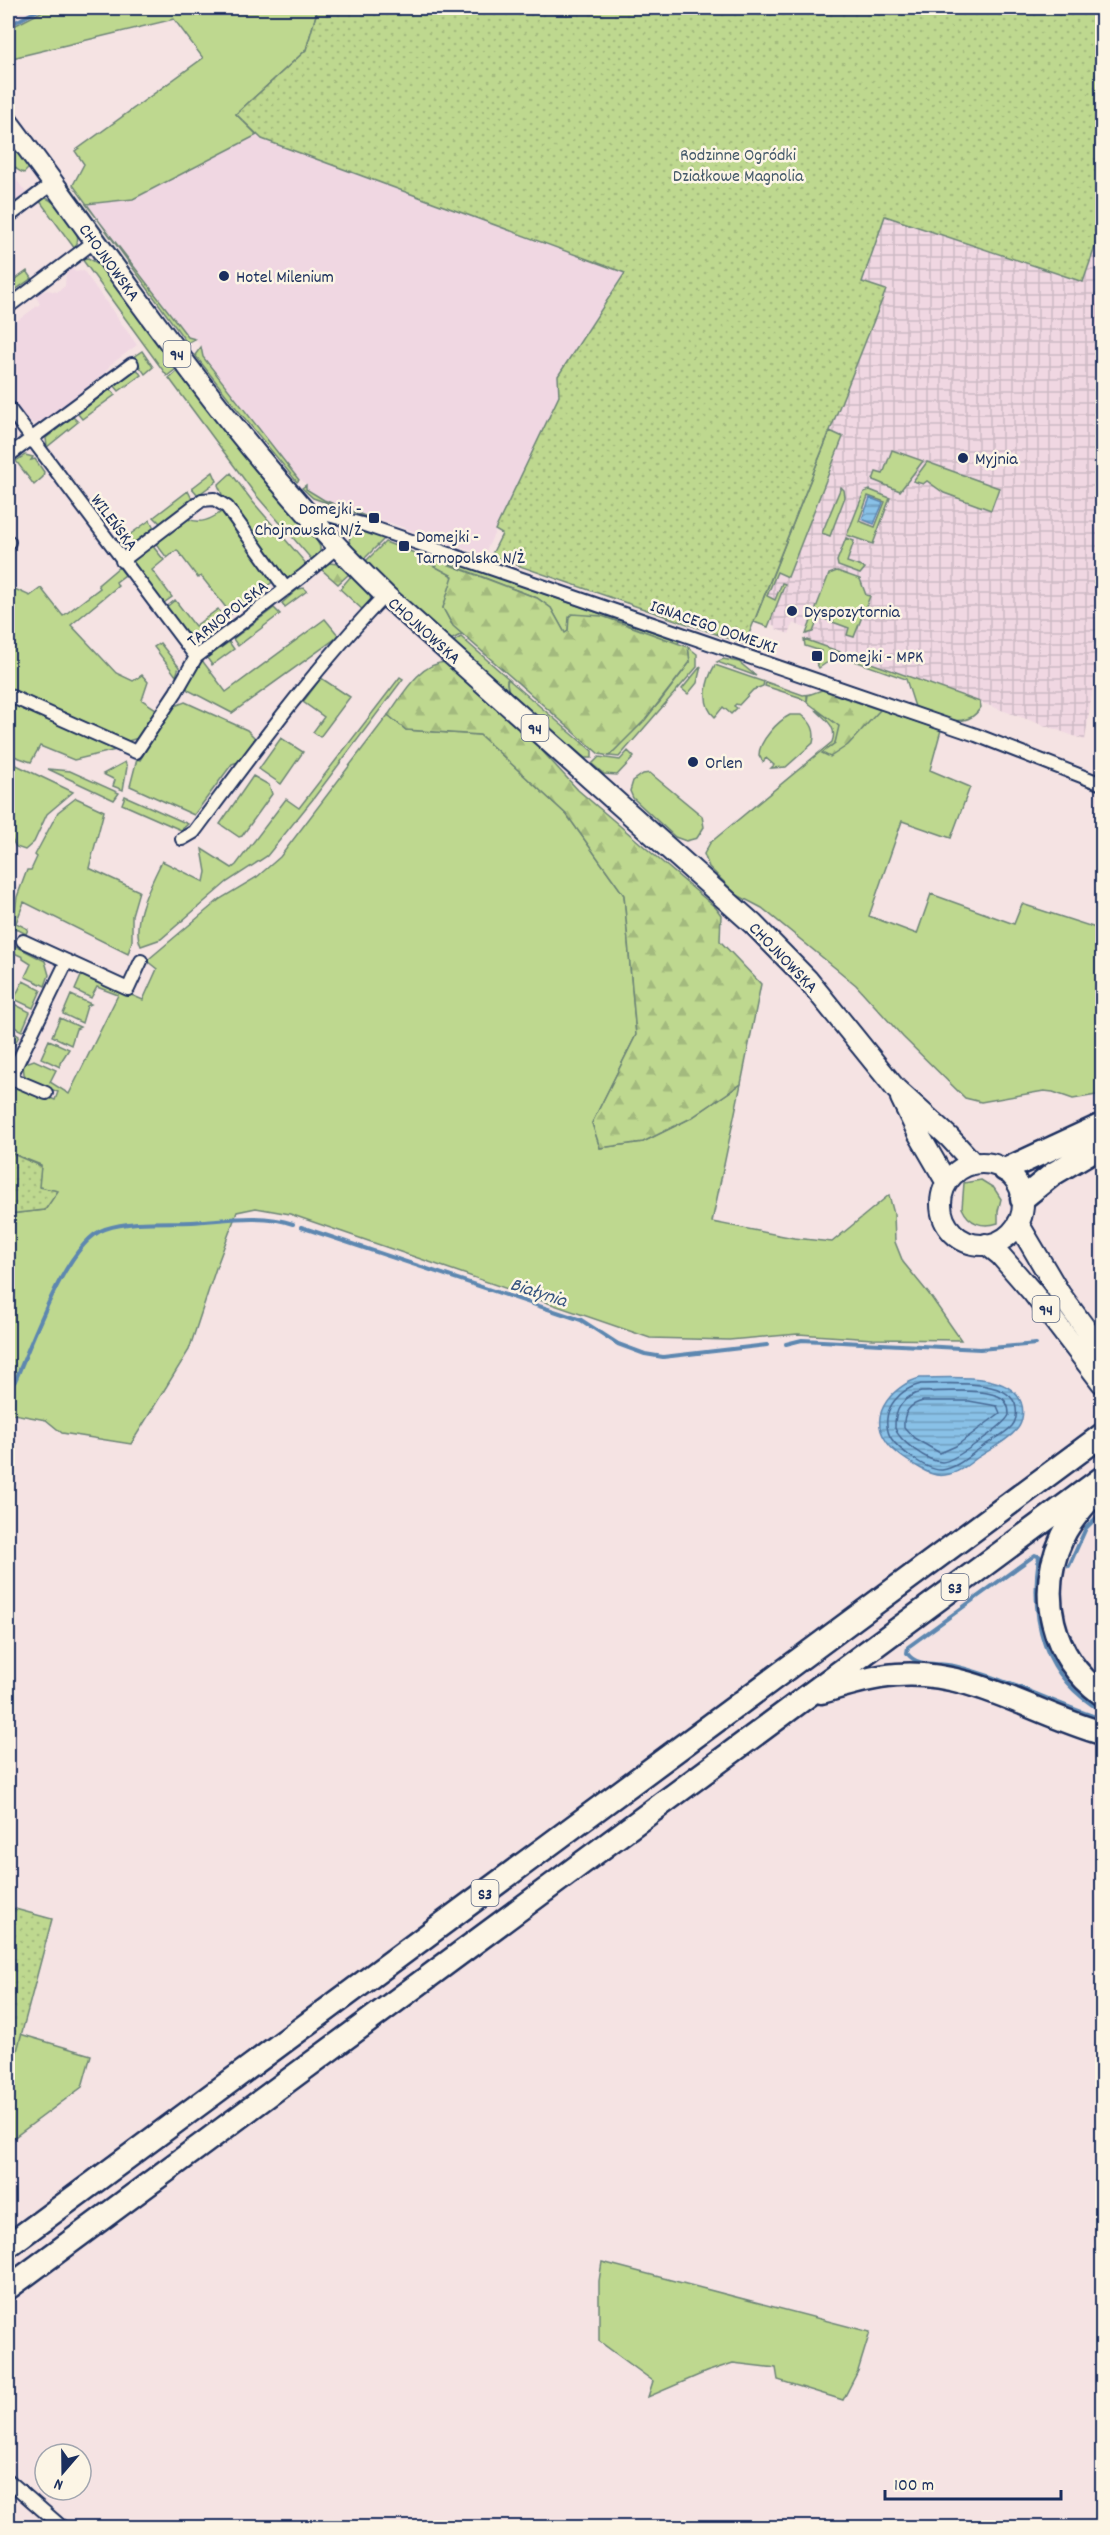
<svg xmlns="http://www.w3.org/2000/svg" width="1110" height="2535" font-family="Dekko,sans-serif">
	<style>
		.built { fill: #f0d7e2 }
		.industrial { fill: url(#industrial-grid) }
		.grass { fill: #bed88f; stroke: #6c8476; stroke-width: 1.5; fill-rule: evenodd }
		.forest { fill: url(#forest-firs); stroke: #6c8476; stroke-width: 1.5 }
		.garden { fill: url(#garden-dots); stroke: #6c8476; stroke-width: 1.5 }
		.water { fill: url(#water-rules); stroke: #5d87b0; stroke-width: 1.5 }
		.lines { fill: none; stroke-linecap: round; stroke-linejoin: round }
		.shore { stroke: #476995; stroke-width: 1.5 }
		.stream { stroke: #5d87b0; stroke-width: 4 }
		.minor-casing { stroke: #1b2f5e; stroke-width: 16 }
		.primary-casing { stroke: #1b2f5e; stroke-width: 24 }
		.motorway-casing { stroke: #1b2f5e; stroke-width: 27 }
		.minor { stroke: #fcf5e5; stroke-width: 12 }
		.primary { stroke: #fcf5e5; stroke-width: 20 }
		.motorway { stroke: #fcf5e5; stroke-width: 22 }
		.poi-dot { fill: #1b2f5e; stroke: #fcf5e5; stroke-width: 2 }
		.labels { text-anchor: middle; stroke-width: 5; stroke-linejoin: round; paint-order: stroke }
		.shield { fill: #fcf5e5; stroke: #5e6a86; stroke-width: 1.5 }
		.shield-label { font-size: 16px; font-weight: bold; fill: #1b2f5e }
		.park-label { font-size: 18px; fill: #44596a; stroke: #fcf5e5 }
		.street-label { font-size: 18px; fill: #1b2f5e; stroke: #fcf5e5 }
		.poi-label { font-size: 18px; fill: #1b2f5e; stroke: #fcf5e5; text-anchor: start }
		.water-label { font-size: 20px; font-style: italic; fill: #365480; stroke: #fcf5e5 }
	</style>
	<defs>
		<pattern id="industrial-grid" width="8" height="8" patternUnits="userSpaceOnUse" patternTransform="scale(1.5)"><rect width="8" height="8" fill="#f0d7e2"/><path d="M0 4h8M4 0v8" fill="none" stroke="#cdb9c4"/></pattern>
		<pattern id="forest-firs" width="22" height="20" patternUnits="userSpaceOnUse" patternTransform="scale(1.5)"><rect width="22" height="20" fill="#bed88f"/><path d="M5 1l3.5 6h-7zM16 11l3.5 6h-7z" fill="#a3ba7e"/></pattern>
		<pattern id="garden-dots" width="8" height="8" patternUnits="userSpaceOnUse" patternTransform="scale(1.5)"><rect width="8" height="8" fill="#bed88f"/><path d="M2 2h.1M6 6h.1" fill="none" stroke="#a3ba7e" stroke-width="1.8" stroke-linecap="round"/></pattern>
		<pattern id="water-rules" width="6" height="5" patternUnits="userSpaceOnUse" patternTransform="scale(1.5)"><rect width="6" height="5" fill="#89c1e7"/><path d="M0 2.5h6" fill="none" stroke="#6f9dbe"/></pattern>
	</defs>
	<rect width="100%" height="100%" fill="#f5e3e3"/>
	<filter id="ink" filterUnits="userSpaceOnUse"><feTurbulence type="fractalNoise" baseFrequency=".0167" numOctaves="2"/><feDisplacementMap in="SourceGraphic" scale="12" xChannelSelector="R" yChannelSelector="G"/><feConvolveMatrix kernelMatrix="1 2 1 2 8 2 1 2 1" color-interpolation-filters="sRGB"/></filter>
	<g filter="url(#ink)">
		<path class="built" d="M257 135 262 140 625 273 558 376 559 396 486 551 480 554 324 500 306 489V485L301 479 299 480 203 357 202 348 195 339 188 337 86 204 133 199Z
			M8 168 26 193 8 207V167Z
			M71 267 76 272 83 270 137 345 110 365 105 373 42 422 34 424 27 420 8 395V318L14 323 40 304 35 295 47 290 57 292 65 286 66 274Z"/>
		<path class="industrial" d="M885 216 1083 282 1102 227V626L1085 740 804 639 808 629 793 623 789 634 776 629V626L770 624 768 627 754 622 885 290 861 282Z"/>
		<path class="grass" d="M49 8H318L306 50 236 114 257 135 133 199 86 204 188 337 195 339 187 343 73 185 84 164 75 151 203 58 174 19 8 59V29Z
			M8 139 29 168 24 173C9 168 7 152 8 139Z
			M69 185 184 344 180 343 68 189Z
			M46 198C57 202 72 224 77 235 79 240 77 244 75 249L39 200Z
			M88 258 101 265 176 369 167 376 82 259Z
			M27 271 32 278 8 295V285Z
			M201 347 203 357 299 480 297 482 237 409 195 355Z
			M142 351 153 367 145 374 133 357Z
			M137 369 141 375 119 391 114 385Z
			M178 370 234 443 312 532 320 547V554L313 561 255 494 169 378Z
			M110 389 115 395 82 419 78 414Z
			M73 417 78 422 47 447 46 438Z
			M830 431 843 437 788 577 777 572 767 596 775 600 782 583 785 584 768 627 754 622Z
			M892 450 923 461 900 491 873 480 876 472 883 474Z
			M25 455 33 457 31 460 35 459 44 472 43 477 34 485 16 461Z
			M927 462 999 488 991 510 944 493 927 481 923 484 913 481Z
			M213 472 217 481 198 495 192 488Z
			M231 473 253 502 309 567 292 579 283 578 224 499 218 485Z
			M306 485V489L324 500 370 518 313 498 302 488Z
			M841 487 844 490 845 497 830 536 822 533Z
			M870 490 890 498 873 544 847 535 864 492ZM868 496 885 502 875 527 859 521Z
			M188 491 192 499 160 523 154 517Z
			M224 510 275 580 231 614 201 576 198 578 177 550 167 558 154 541 185 518C200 525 211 520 224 510Z
			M150 520 154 528 128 547 118 543Z
			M359 530 385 538 362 561C353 551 340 538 359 530Z
			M846 538 854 541 847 562 865 568 860 574 838 566 837 561Z
			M385 542 420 555 422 551 679 641 678 644 608 618 569 619 568 631 565 633 551 608 537 598 429 556H425L424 560 454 577 443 608 451 623 462 634 447 642 364 563Z
			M151 544 164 560 152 570 172 597 161 605 133 566V559Z
			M119 567 125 575 116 582 118 586 71 625 116 673 133 681 142 675 148 682 142 700 159 711 138 738 125 742 8 691V586L30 596 41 588 63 616 100 588 98 585Z
			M837 571 860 579 866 595 870 596 854 637 847 635 849 628 819 617 813 632 806 634 829 574Z
			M351 576 370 595 371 603 364 611 340 589Z
			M304 588 307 591 285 607 282 603 298 589Z
			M175 600 195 626 218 609 225 618 209 630 213 635 206 640 192 639 164 609Z
			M274 608 280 614 238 646 233 639Z
			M325 619 339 636 232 713 188 690 186 685 201 659 226 692Z
			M461 637 510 680H507C506 688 511 694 516 700L572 747 543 727 449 644Z
			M804 639 980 702 981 707C965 733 937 715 915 707L906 679 838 655 819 668 815 660H818L821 651 805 646Z
			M229 642 234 649 212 665 207 658Z
			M160 643 179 667 176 676 154 647Z
			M688 647 697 654V667L619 757 609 756 659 703 690 662Z
			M723 659 739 662 756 676 717 662Z
			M715 665 764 682 763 686 753 690 739 705 736 704 734 706 737 708 731 714 723 707 715 717C700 704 706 680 715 665Z
			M701 666 697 683 688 694 682 689Z
			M400 677 403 679 313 799 267 856 227 882 161 939 141 946C130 922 151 884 162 861L204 882 206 872 202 849 232 868 236 865 286 799 299 808Z
			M321 678 350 697 320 737 313 732 324 717 303 702Z
			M766 682 803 695 811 694 807 696V702L799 697 765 686Z
			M8 700 115 748 116 750 74 760 40 746 31 762 8 754Z
			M185 702 247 730 254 737V742L244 760 232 764 194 815 130 786 137 759 140 760 172 707Z
			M879 709 941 730 930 770 970 787 951 838 902 821 869 916 917 934 931 894 1014 924 1022 904 1102 930V1094L1073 1099 1053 1092 1044 1091 981 1102 965 1098 903 1037 856 985 762 908 737 895 709 867 704 854 710 843 832 742C838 727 826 720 816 710L836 722 840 728 835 743 822 753 880 710Z
			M388 715 406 730 480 735 567 815 624 895 636 1035 592 1123 600 1148 643 1142 691 1118 741 1084 712 1222 794 1238 832 1242 889 1195 894 1214 895 1242 903 1262 929 1294 961 1340 873 1339 798 1334 729 1340 650 1338 290 1214 256 1208 237 1212 216 1268 189 1350 131 1444 62 1433 46 1420 8 1413V1214L45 1210 57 1191 38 1187 41 1165 8 1152V1081L55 1100 58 1092 28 1080 24 1074 23 1064 34 1060 56 1070 50 1082 69 1094 118 995 97 987 91 998 75 990 82 974 143 1000 157 969 147 961 150 958 220 899 257 877 280 857Z
			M790 715H802C812 723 816 731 813 743L786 767 771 768 774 765 766 758 763 762 759 755C759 741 778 721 790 715Z
			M281 738 303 752 281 784 259 769Z
			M628 751 634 757 617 775 604 774 592 764 599 757 620 760Z
			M8 761 73 792 47 814 34 842 25 850 16 847 8 833Z
			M125 762 127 767 123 790 113 786 115 780 103 774Z
			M48 769 70 771 119 793 114 800Z
			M650 773 702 816 704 827 697 838 686 841 675 837 633 798 630 791 633 781 643 774Z
			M253 776 269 785 272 794 242 836 239 837 220 824Z
			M125 796 188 824 181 830 122 804Z
			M76 798 104 811 89 868 139 891 132 915V941L128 954 24 902 16 923 28 929 26 934 13 927 17 897 27 870H31L37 857 35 855 58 812Z
			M8 942 45 961 49 975 45 986 25 977 31 964 23 959V957L12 952 8 959Z
			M23 981 41 990 33 1008 14 999Z
			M71 995 91 1004 87 1006 82 1023 63 1014Z
			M12 1003 30 1012 22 1031 8 1024V1012Z
			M60 1018 80 1027 76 1029 71 1045 52 1036Z
			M8 1029 19 1036 10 1053 8 1052Z
			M49 1040 69 1049 60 1063V1067L41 1058Z
			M981 1180 994 1188 1001 1199 998 1211V1223C983 1228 969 1224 962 1208L964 1183Z
			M20 2034 91 2055 82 2087 8 2142V2085Z
			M602 2262 870 2332 858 2371 843 2400 778 2380 776 2368 733 2363 706 2372 648 2397 653 2381 599 2341V2281Z"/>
		<path class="forest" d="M426 556 537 598 551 608 565 633 568 631 569 617 572 614 602 616 688 647 690 662 645 720 609 756 599 754 453 626 443 608 453 576 425 561Z
			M330 563 337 564 349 574 338 584 322 570 324 565Z
			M446 662 522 729 578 790 716 908 721 915 720 941 761 984 741 1084 691 1118 643 1142 600 1148 592 1123 636 1035 624 895 567 815 480 735 406 730 388 715C402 696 419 663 446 662Z
			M508 679 592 751V758H585L516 700 509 692 507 683Z
			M822 690 880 710 848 745 830 757 822 753 835 743 839 726 807 702 808 695Z"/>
		<path class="garden" d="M318 8H1102V227L1083 282 885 216 862 282 886 290 745 644 491 556 502 534 495 530 559 396 558 376 625 273 262 139 236 114 306 50Z
			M8 1152 41 1166 39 1187 58 1191 45 1210 8 1214Z
			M8 1907 52 1919 8 2085Z"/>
		<path class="water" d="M870 498 883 503 874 524 862 519Z
			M920 1378C949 1378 1008 1371 1021 1402 1024 1410 1023 1421 1018 1428 1008 1441 990 1449 977 1458 968 1465 957 1474 945 1475 936 1477 928 1473 920 1468 907 1461 892 1452 885 1439 868 1412 896 1384 920 1378Z"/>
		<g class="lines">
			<path class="shore" d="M921 1384C944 1384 1012 1377 1016 1408 1017 1414 1016 1421 1012 1426 1004 1435 992 1440 982 1447 970 1455 957 1468 942 1470 927 1471 891 1446 888 1431 882 1408 900 1389 921 1384Z
				M921 1392C943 1392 978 1388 998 1396 1006 1399 1009 1407 1009 1415 1005 1425 953 1462 942 1462 928 1462 899 1441 895 1428 894 1409 904 1396 921 1392Z
				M923 1401H969L997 1406 1000 1413 956 1446 940 1453 914 1438 904 1427C903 1413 910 1404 923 1401Z"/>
			<path class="stream" d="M8 26 42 8
				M301 1227 581 1320 618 1344 645 1354 663 1357 767 1345
				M786 1344 802 1340 980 1349 1036 1344
				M8 1390 15 1381C31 1345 67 1241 105 1229 132 1220 165 1223 192 1222 226 1220 261 1213 293 1224
				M1039 1556C1030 1621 1043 1677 1102 1711
				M1042 1558 1035 1555 908 1647 907 1653C917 1668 938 1662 954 1666 1005 1678 1053 1703 1102 1719
				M1069 1566 1086 1528 1102 1512"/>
			<defs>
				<path id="minor" d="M8 217 53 183
					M8 307 95 241
					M8 407 196 657
					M8 456 132 364
					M310 518 328 515 362 524 976 735 1102 784
					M8 541 9 542
					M122 561 202 500 214 499 227 507 286 589
					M8 695 136 752 176 692 196 657 304 575 337 547
					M182 839 194 832C255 750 315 668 385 595
					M23 941 128 989 141 961
					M8 1077 46 1093
					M10 1078 67 961
					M8 2480 63 2528"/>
				<path id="primary" d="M8 122C129 283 239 454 385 595L753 924 808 980 896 1089 949 1137 974 1164
					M901 1098 918 1133 947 1183
					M941 1204a41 41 0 1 1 82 0a41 41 0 1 1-82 0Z
					M1018 1223 1060 1294 1102 1351
					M986 1244 1000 1255 1033 1293 1102 1383"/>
				<path id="motorway" d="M1005 1170 1102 1125
					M1022 1199 1053 1174 1102 1145
					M1093 1495C1082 1508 1070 1521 1063 1536 1036 1593 1051 1657 1102 1694
					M821 1692C846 1685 871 1677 897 1675 970 1669 1034 1714 1102 1733
					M8 2246 1102 1435
					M8 2288 1102 1478"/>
			</defs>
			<use href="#minor" class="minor-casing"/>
			<use href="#primary" class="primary-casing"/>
			<use href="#motorway" class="motorway-casing"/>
			<use href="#minor" class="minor"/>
			<use href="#primary" class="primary"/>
			<use href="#motorway" class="motorway"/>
		</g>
	</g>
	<g class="poi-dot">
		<circle cx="224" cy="276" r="6"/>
		<circle cx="963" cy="458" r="6"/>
		<rect x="368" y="512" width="12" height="12" rx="3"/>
		<rect x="398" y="540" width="12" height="12" rx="3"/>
		<circle cx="792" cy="611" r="6"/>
		<rect x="811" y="650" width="12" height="12" rx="3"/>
		<circle cx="693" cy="762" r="6"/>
	</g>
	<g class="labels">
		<g class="shield">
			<rect x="163.5" y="341" width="27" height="26" rx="4.5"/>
			<rect x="521.5" y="715" width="27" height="26" rx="4.5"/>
			<rect x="1032.5" y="1296" width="27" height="26" rx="4.5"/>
			<rect x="941.5" y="1574" width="27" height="26" rx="4.5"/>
			<rect x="471.5" y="1880" width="27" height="26" rx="4.5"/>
		</g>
		<g class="shield-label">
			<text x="177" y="360">94</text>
			<text x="535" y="734">94</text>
			<text x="1046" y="1315">94</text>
			<text x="955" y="1593">S3</text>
			<text x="485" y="1899">S3</text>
		</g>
		<g class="park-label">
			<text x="738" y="160">Rodzinne Ogródki<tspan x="738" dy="21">Działkowe Magnolia</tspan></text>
		</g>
		<g class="street-label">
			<text transform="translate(110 262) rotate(54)" y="6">CHOJNOWSKA</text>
			<text transform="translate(115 522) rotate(53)" y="6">WILEŃSKA</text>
			<text transform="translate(227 613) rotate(-38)" y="6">TARNOPOLSKA</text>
			<text transform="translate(714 626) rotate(19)" y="6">IGNACEGO DOMEJKI</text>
			<text transform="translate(425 630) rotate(42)" y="6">CHOJNOWSKA</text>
			<text transform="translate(784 957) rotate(46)" y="6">CHOJNOWSKA</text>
		</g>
		<g class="poi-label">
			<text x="236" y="282">Hotel Milenium</text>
			<text x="975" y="464">Myjnia</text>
			<text x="362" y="514" text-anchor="end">Domejki -<tspan x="362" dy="21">Chojnowska N/Ż</tspan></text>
			<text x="416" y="542">Domejki -<tspan x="416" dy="21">Tarnopolska N/Ż</tspan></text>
			<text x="804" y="617">Dyspozytornia</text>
			<text x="829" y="662">Domejki - MPK</text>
			<text x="705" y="768">Orlen</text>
		</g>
		<g class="water-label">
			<text transform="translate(539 1291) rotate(18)" y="7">Białynia</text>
		</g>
	</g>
	<rect width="1110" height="2535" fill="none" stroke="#fcf5e5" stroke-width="30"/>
	<rect x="15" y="15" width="1080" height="2505" fill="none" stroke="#1b2f5e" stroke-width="2" filter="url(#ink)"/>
	<g transform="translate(63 2472) rotate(200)"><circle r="28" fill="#fcf5e5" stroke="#a2a6af" stroke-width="1.5"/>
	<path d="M0-4.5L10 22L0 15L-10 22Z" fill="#1b2f5e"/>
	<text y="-9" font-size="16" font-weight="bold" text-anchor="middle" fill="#1b2f5e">N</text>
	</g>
	<path d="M885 2490v9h176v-9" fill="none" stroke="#1b2f5e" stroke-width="3"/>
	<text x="894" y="2490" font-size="18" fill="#1b2f5e" stroke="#fcf5e5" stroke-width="4.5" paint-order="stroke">100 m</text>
</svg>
